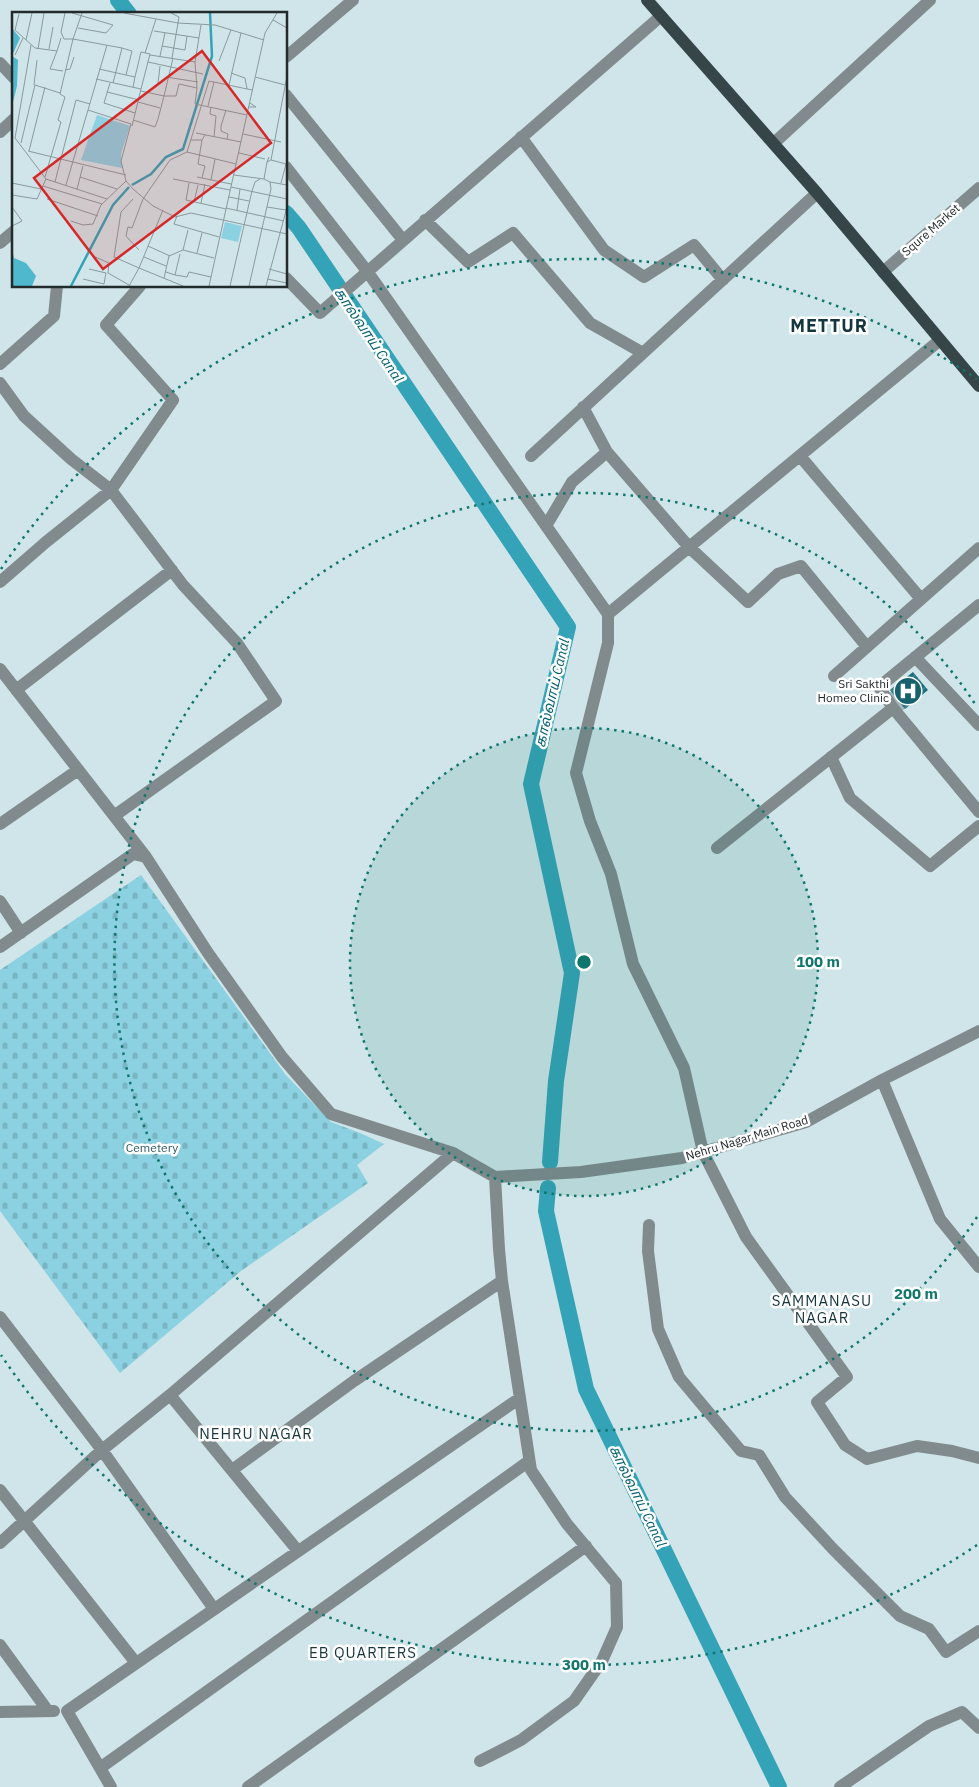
<svg xmlns="http://www.w3.org/2000/svg" width="979" height="1787" font-family="'IBM Plex Sans','Noto Sans Tamil',sans-serif">
	<style>
		.cemetery { fill: url(#cemetery-stones) }
		.shadow { fill: #0003 }
		.lines { fill: none; stroke-linecap: round; stroke-linejoin: round }
		.canal { stroke: #35a3b7; stroke-width: 16 }
		.building { fill: url(#building-hatch) }
		.minor { stroke: #818a8c; stroke-width: 12 }
		.major { stroke: #364548; stroke-width: 12 }
		.ring { fill: none; stroke: #0f766e; stroke-width: 2.5; stroke-dasharray: 2.5 5 }
		.labels { text-anchor: middle; stroke-width: 5; stroke-linejoin: round; paint-order: stroke }
		.street-label { font-size: 12px; fill: #222a2c; stroke: #fff }
		.poi-label { font-size: 12px; fill: #222a2c; stroke: #fff; text-anchor: end }
		.park-label { font-size: 12px; fill: #2c5963; stroke: #fff }
		.water-label { font-size: 14px; font-style: italic; fill: #066271; stroke: #fff }
		.quarter-label { font-size: 15px; letter-spacing: 1px; fill: #16363d; stroke: #fff }
		.district-label { font-size: 18px; font-weight: bold; letter-spacing: 1px; fill: #16363d; stroke: #fff }
		.inset-river { fill: none; stroke: #35a3b7; stroke-width: 2.5 }
		.inset-road { fill: none; stroke: #8a9a9d; stroke-width: 1 }
		.view { fill: #d62828; fill-opacity: 0.15; stroke: #d62828; stroke-width: 2.5 }
		.inset-edge { fill: none; stroke: #222a2c; stroke-width: 2.5 }
		.centre { fill: #0f766e; stroke: #fff; stroke-width: 2.5 }
		.ring-label { font-size: 15px; text-anchor: middle; font-weight: bold; fill: #0f766e; stroke: #fff; stroke-width: 5; stroke-linejoin: round; paint-order: stroke }
	</style>
	<defs>
		<pattern id="cemetery-stones" width="16" height="16" patternUnits="userSpaceOnUse" patternTransform="scale(1.25)"><rect width="16" height="16" fill="#8bd1e1"/><path d="M2 7V4a2 2 0 0 1 4 0v3zM10 15v-3a2 2 0 0 1 4 0v3z" fill="#78b4c1"/></pattern>
		<pattern id="building-hatch" width="6" height="6" patternUnits="userSpaceOnUse" patternTransform="scale(1.25)"><rect width="6" height="6" fill="#1a707f"/><path d="M-1 1l2-2M0 6l6-6M5 7l2-2" fill="none" stroke="#4b8892"/></pattern>
	</defs>
	<rect width="100%" height="100%" fill="#cfe5e9"/>
	<path class="cemetery" d="M141 875 285 1074 331 1122 360 1133 384 1144 357 1165 368 1183 241 1271 120 1373 0 1211V970Z"/>
	<path class="shadow" d="M912 673 919 697 897 715 884 698Z"/>
	<g class="lines">
		<path class="canal" d="M118 0 129 14
			M286 213 299 228 568 627 531 784 572 973 556 1081 550 1162
			M548 1188 546 1211 586 1389 779 1787"/>
	</g>
	<path class="building" d="M913 672 928 690 905 709 890 690Z"/>
	<g class="lines">
		<path class="minor" d="M286 57 353 0
			M0 63 14 78
			M286 95 403 240
			M0 132 14 119
			M521 137 604 250 644 277 694 245 723 280
			M774 143 930 0
			M286 167 367 271 608 614V643L576 773 590 821 611 874 633 964 684 1068 703 1152 746 1237 847 1377 817 1402 845 1445 867 1459 917 1446 952 1451 979 1458
			M425 220 468 262 513 233 590 323 643 353
			M0 243 14 231
			M883 272 979 188
			M286 278 320 313 661 16
			M0 364 54 316 57 286
			M0 383 24 416 71 459 111 490 173 400 106 325 140 286
			M607 452 689 547 748 602 778 574 801 566 867 647
			M531 456 817 193
			M800 456 921 599
			M546 526 572 482 607 452 583 407
			M0 582 46 542 111 490 183 585 237 643 276 701 114 816
			M608 614 940 340
			M915 657 979 725
			M0 669 146 857
			M834 676 979 548
			M16 690 172 570
			M893 708 979 812
			M831 757 850 798 930 866 979 826
			M0 824 78 770
			M717 848 893 708 879 687 979 605
			M0 901 21 933
			M0 947 133 854 146 857 208 953 282 1057 331 1114 453 1153 495 1177
			M882 1080 940 1219 979 1267
			M495 1177 581 1172 682 1158 806 1122 882 1080 979 1031
			M649 1225 648 1251 658 1329 679 1377 741 1451 759 1455 785 1497 833 1549 900 1616 929 1629 946 1652 979 1631
			M0 1317 102 1450 214 1609
			M170 1395 298 1551
			M232 1470 354 1381 502 1281
			M0 1490 136 1663
			M0 1543 102 1450 170 1395 453 1153
			M0 1645 48 1711
			M0 1712 54 1711
			M480 1761 521 1740 574 1701 602 1661 617 1627 616 1583 567 1524 531 1470 502 1281 499 1249 495 1177
			M100 1768 529 1461
			M111 1787 67 1711 520 1398
			M248 1787 586 1546
			M840 1787 929 1726 962 1712 979 1728"/>
		<path class="major" d="M647 0 817 193 979 386"/>
	</g>
	<circle cx="584" cy="962" r="234" fill="#0f766e" fill-opacity=".12"/>
	<g class="ring">
		<circle cx="584" cy="962" r="234"/>
		<path d="M977 1217A469 469 0 1 1 977 707"/>
		<path d="M977 1545A703 703 0 0 1 1 1355M1 569A703 703 0 0 1 977 379"/>
	</g>
	<defs>
		<symbol id="hospital-disc" viewBox="-11 -11 22 22"><circle r="9.5" fill="#17616f" stroke="#fff"/><path d="M-5-5h3v3.5h4V-5h3V5h-3V1.5h-4V5h-3Z" fill="#fff"/></symbol>
	</defs>
	<g fill-rule="evenodd">
		<use href="#hospital-disc" x="892" y="675" width="32" height="32"/>
	</g>
	<g class="labels">
		<g class="street-label">
			<text transform="translate(931 230) rotate(-41)" y="4">Squre Market</text>
			<text transform="translate(747 1138) rotate(-17)" y="4">Nehru Nagar Main Road</text>
		</g>
		<g class="poi-label">
			<text x="889" y="688">Sri Sakthi<tspan x="889" dy="14">Homeo Clinic</tspan></text>
		</g>
		<g class="park-label">
			<text x="152" y="1152">Cemetery</text>
		</g>
		<g class="water-label">
			<text transform="translate(369 335) rotate(56)" y="5">கால்வாய் Canal</text>
			<text transform="translate(552 693) rotate(-77)" y="5">கால்வாய் Canal</text>
			<text transform="translate(638 1496) rotate(64)" y="5">கால்வாய் Canal</text>
		</g>
		<g class="quarter-label">
			<text x="822" y="1306">SAMMANASU<tspan x="822" dy="17">NAGAR</tspan></text>
			<text x="256" y="1439">NEHRU NAGAR</text>
			<text x="363" y="1658">EB QUARTERS</text>
		</g>
		<g class="district-label">
			<text x="829" y="332">METTUR</text>
		</g>
	</g>
	<g transform="translate(12 12)">
		<rect width="275" height="275" fill="#cfe5e9"/>
		<path d="M0 16 8 26 0 44 6 48 5 74 0 94ZM0 237 2 246 14 251 24 264 20 274H0Z" fill="#4fb8cd"/>
		<path d="M85 103 118 114 109 142 110 156 69 148Z" fill="#8bd1e1"/>
		<path d="M213 210 230 214 226 230 209 226Z" fill="#8bd1e1"/>
		<path class="inset-river" d="M120 173 139 162 154 145 171 137 200 44 198 1M59 274 101 193 117 175"/>
		<path class="inset-road" d="M53 1 49 20 52 27H61L70 1M60 1 101 13 94 21 66 16M112 1 166 11 203 13 252 28M159 1 167 5 160 46M7 2 3 18 23 36 45 39 49 26M261 8 275 16M142 19 187 26M14 28 20 1M19 33 3 126 34 167M95 33 76 98 119 112 109 149 114 169 121 177 141 194 163 205 179 201 275 222M150 34 173 38 175 24M110 36 120 39 114 63M26 37 32 1M37 37 41 15M45 39 38 57 51 59M133 41 144 7M3 43 11 26M138 43 183 50 189 13M148 44 153 21M161 46 152 84H164L167 72 185 76 183 50M207 49 219 18M136 50 191 62M87 57 123 65 121 75M53 58 58 57 62 45M219 61 233 66 235 77M123 65 129 40 138 42 129 77M154 65 186 70M243 65 273 73M84 67 129 77 120 114M98 71 92 91 123 101M146 71 148 54M22 73 25 48M217 73 229 21M185 76 183 92 235 103M95 80 127 88M126 90 148 96M196 94 202 70M199 95 198 102 204 104 202 125M236 95H244L238 91M214 98 209 114V119L216 122 215 127M121 108 143 115 146 107 152 84 129 79M184 121 229 130M231 122 269 130M179 128H190L193 123M190 128 186 152 193 154 190 166M9 131 23 73 48 81M16 139 114 163M17 139 33 75M175 140 224 152M227 141 253 147M257 145 255 150 259 148 275 64M259 148 274 152M222 163 252 167 258 170 259 177 237 274M33 165 49 110 46 108 53 85 48 82 61 27 110 36 101 71M68 165 105 177M185 165 219 172M161 167 218 178M252 167 255 150M199 168 203 147M43 170 64 88 78 92M258 170 275 173M0 171 29 177M177 171 174 188 214 197M269 171 274 152M54 173 76 98M31 174 90 192M219 175 275 187M65 177 71 154M0 183 25 187 34 167 95 187M217 185 237 189M35 187 86 204M121 187 109 200 102 245 127 256 151 198M182 190 186 173M189 191 193 172M0 195 10 209 0 214M255 195 274 198M214 196 272 209M225 198 228 177M165 204 162 212 207 225M59 209 71 213 81 212 89 193 114 169M176 218 171 238 202 246M136 234 158 244M127 238 114 224 116 215 120 216 131 187 158 148 175 140 197 69 240 78M185 241 190 221M81 244 97 251 96 261 117 273M132 245 154 254M77 257 94 261M257 257 275 262M154 260 163 263 168 242M163 263 175 265 177 260 199 265M152 266 157 244 171 238M71 267 92 272 94 261M255 267 275 271M117 274 127 256 171 274M197 274 253 21 265 1M218 274 240 179 243 170 248 167M254 274 275 195"/>
		<path class="view" d="M190 39 259 131 91 257 22 166Z"/>
		<rect width="275" height="275" class="inset-edge"/>
	</g>
	<circle cx="584" cy="962" r="8" class="centre"/>
	<g class="ring-label">
		<text x="818" y="967">100 m</text>
		<text x="916" y="1299">200 m</text>
		<text x="584" y="1670">300 m</text>
	</g>
</svg>
